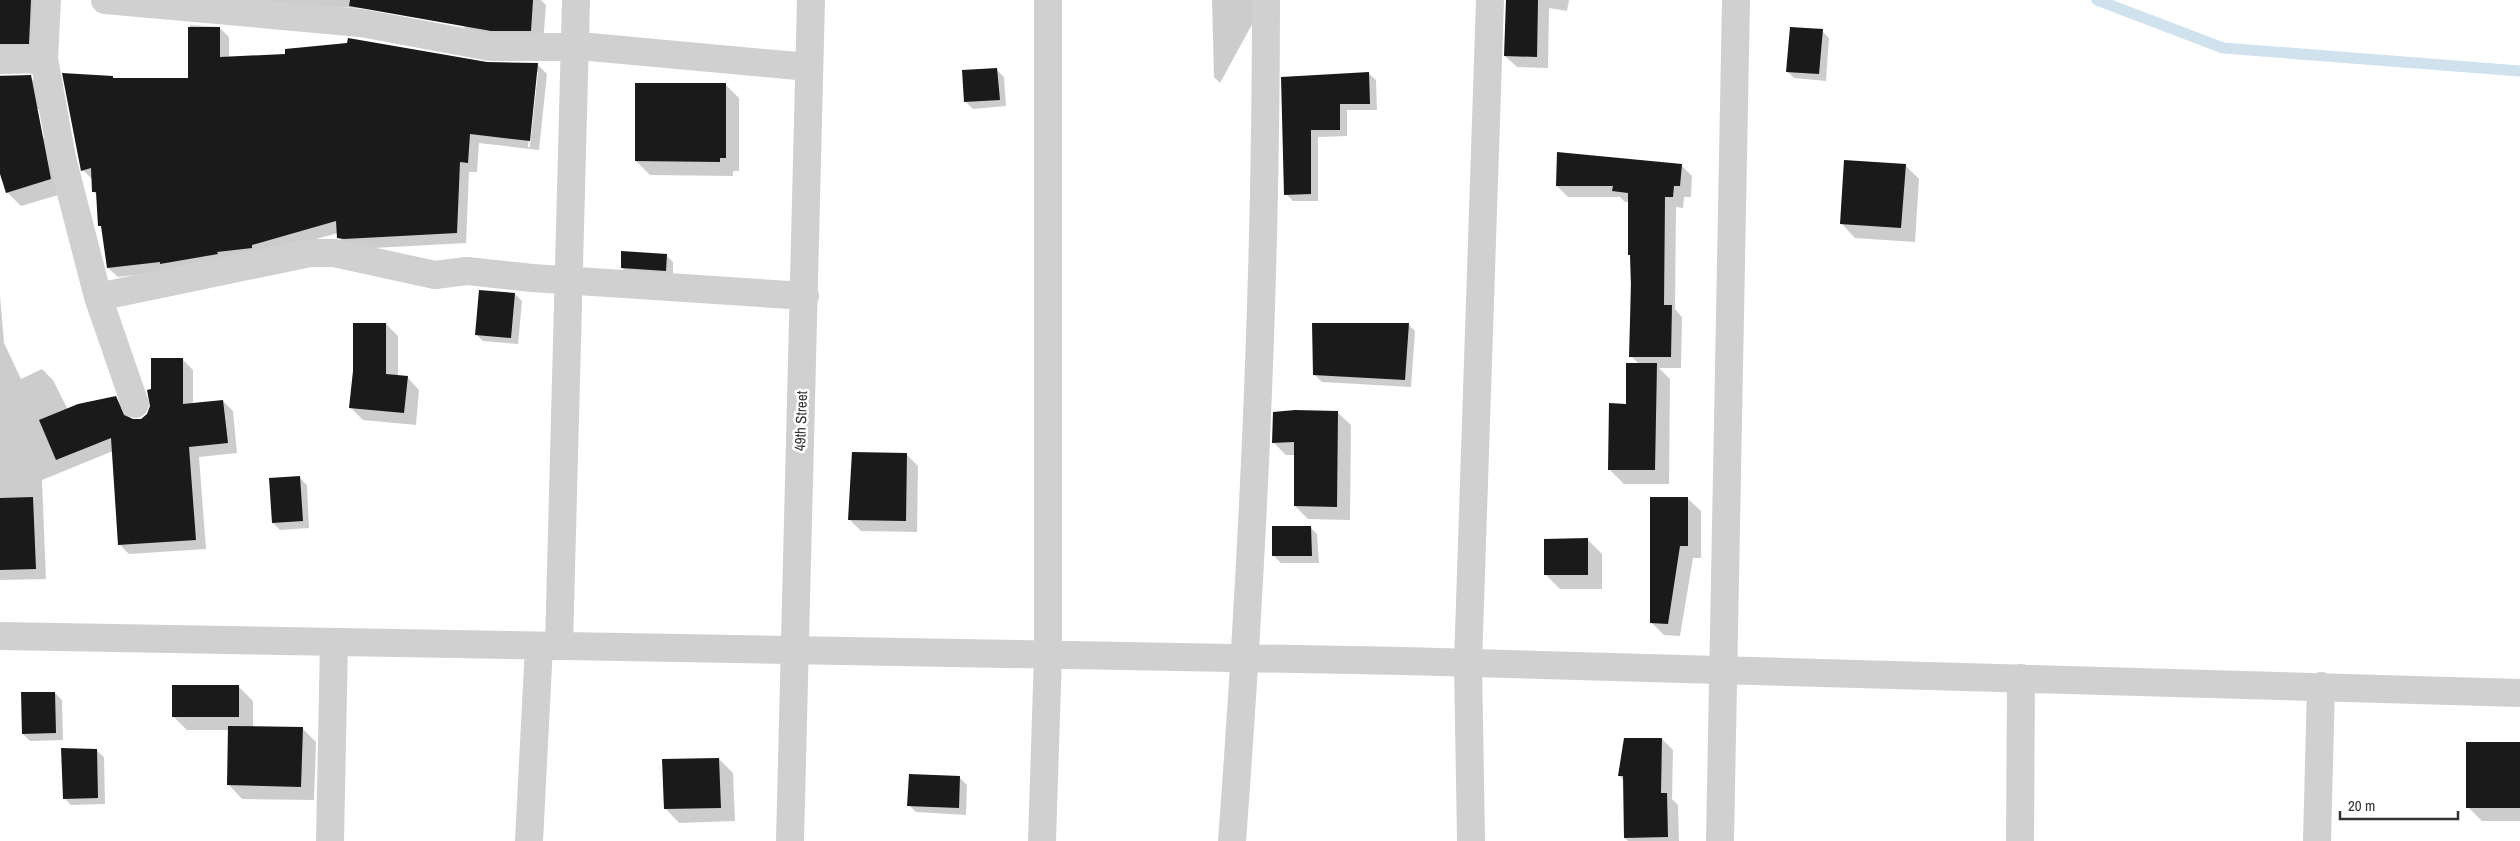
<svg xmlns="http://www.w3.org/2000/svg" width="2520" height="841" font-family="'Archivo Narrow',sans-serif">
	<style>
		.shadow { fill: #0003; fill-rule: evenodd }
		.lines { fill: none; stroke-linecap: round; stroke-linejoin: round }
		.stream { stroke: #cfe2ee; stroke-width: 11 }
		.building { fill: #1a1a1a }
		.minor { stroke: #d0d0d0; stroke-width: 28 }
		.labels { text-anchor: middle; stroke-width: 5; stroke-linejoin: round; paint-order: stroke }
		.street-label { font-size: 15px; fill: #333; stroke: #fff }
	</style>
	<rect width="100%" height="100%" fill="#fff"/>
	<path class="shadow" d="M0 0H48L41 55 0 63Z
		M198 0H541L546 5 543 43 475 38 462 25V12L232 3Z
		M1212 0H1255V19L1220 83 1214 77Z
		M1509 0H1569L1567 11 1549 8 1548 68 1517 67 1505 56Z
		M190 25 219 27 229 37V58L537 64 547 74 539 150 479 143 477 172H469L466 243 355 249 348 247 338 237V233L261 254 169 271 118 277 108 268 102 228 100 225 97 195 94 192 93 180 83 170 190 79ZM536 72H538L530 147H528Z
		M1822 31 1829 38 1826 81 1794 78 1787 71Z
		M997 70 1004 77 1006 106 973 109 966 102Z
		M1368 73 1376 80 1377 110H1347V136L1318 137V201H1293L1286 194 1282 78Z
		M0 75 29 76 41 88 39 109 0 114Z
		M725 84 739 98V171H733V176L650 175 636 161Z
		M41 135 55 149 65 193 21 206 7 192 0 170V147Z
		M1681 165 1692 176 1691 197H1684L1683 208 1676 207 1675 309 1682 317 1681 368H1659L1670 379 1669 484H1624L1609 469 1639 364 1631 356 1630 202H1625L1620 197H1568L1557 186Z
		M1905 165 1919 179 1915 242 1855 238 1841 223Z
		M666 255 673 262V278L629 275 622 268Z
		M515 294 522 301 518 344 483 341 476 334Z
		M0 295 4 343 21 379 42 369 53 380 68 410 115 398 126 408 131 420H140L147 415 152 407V390L182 359 193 370V404L223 401 233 411 237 453 199 457 206 549 129 554 119 544 113 451 42 480 46 579 0 580Z
		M386 324 398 336V377H407L419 390 416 425 363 420 351 408Z
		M1408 324 1415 331 1411 387 1322 382 1315 375Z
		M1337 412 1351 425 1350 520 1308 519 1295 506 1296 455H1286L1273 442Z
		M907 455 918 466 917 532 861 531 850 520Z
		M300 478 307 485 309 528 280 530 273 523Z
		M1688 499 1701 511V558H1693L1680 636 1664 635 1651 622Z
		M1310 527 1317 534 1319 563H1281L1274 556Z
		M1588 540 1602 554V589H1560L1546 575Z
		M239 687 253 701V727L302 728 316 742 314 800 242 799 228 784 230 730H187L173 716Z
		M55 693 62 700 63 740 30 741 23 734Z
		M1662 739 1673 750 1672 799 1678 805 1679 841H1628L1625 838 1624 781 1619 775Z
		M2520 743V821H2482L2468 807Z
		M96 750 104 757 105 804 71 805 64 798Z
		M719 759 733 773 735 821 679 823 665 808Z
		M960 778 967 785 966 815 916 812 909 805Z"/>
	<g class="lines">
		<path class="stream" d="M2097 0 2223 48 2520 71"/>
	</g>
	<path class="building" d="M0 0H31L29 44H0Z
		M350 0H533L531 31H491L349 6Z
		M1506 0H1538L1537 57 1504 56Z
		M188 27H220V57L285 54V49L347 43 348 38 487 62 538 63 530 141 470 134 468 163 460 162 457 233 344 239 337 238 336 221 252 245V248L217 252 218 254 160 264V262L107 268 101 226H98L96 192H92L91 168 81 171 62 73 113 76V78H188Z
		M1790 27 1823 29 1819 74 1786 72Z
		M997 68 1000 100 964 102 962 70Z
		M1369 72 1370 104H1340V130H1311V194L1284 195 1281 77Z
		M31 75 51 179 6 193 0 174V76Z
		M635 83H726V158H720V162L635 161Z
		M1557 152 1682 164 1680 186H1674L1673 197H1665L1664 305H1672L1671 357H1629L1631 284 1630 255H1628V193L1612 191 1613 186H1556Z
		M1844 160 1906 164 1901 228 1840 224Z
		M621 251 667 254 666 271 621 268Z
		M479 290 515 293 511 338 475 335Z
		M353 323H386V374L408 376 404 413 349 408 353 371Z
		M1312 323H1409L1405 380 1313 375Z
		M151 358H183V404L223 400 228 443 189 447 196 540 118 545 111 438 56 460 39 420 78 404 116 396 124 415 133 419H141L147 414 150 406 147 390 151 389Z
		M1626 363H1657L1655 470H1608L1609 403 1626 404Z
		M1295 410 1338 411 1337 507 1294 506V442L1272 443 1273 412Z
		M852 452 907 453 906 521 848 520Z
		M300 476 303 521 272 523 269 478Z
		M33 497 36 569 0 570V498Z
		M1650 497H1688V546H1680L1668 624 1650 623Z
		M1272 526H1311L1312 556H1272Z
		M1588 538V575H1544V539Z
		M172 685H239V717H172Z
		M21 692H55L56 733 22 734Z
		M228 726 303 727 301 787 227 785Z
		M1624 738H1662L1661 793H1667L1668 837 1624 838 1623 776H1618Z
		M2466 742H2520V808H2466Z
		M61 748 97 749 98 798 63 799Z
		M719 758 721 808 664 809 662 759Z
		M909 774 960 776 959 808 907 806Z"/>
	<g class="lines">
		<path class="minor" d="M47 0 44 59 62 158 98 297 135 404
			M105 0 361 23 490 47H590L808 67
			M0 60 44 59
			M98 297 310 253H334L435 275 467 271 532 278 805 296
			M0 636 1404 661 2520 693
			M559 646 576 0
			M330 841 334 642
			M529 841 539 646
			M790 841 811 0
			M1042 841 1048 655V0
			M1232 841C1253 561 1266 281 1266 0
			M1471 841 1468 663 1490 0
			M1720 841 1736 0
			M2020 841 2021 678
			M2317 841 2321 686"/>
	</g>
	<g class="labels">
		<g class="street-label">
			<text transform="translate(801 421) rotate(-88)" y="5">49th Street</text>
		</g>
	</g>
	<path d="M2340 811v8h118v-8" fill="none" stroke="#333333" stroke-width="2.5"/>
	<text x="2348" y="811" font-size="15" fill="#333333" stroke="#ffffff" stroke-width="4" paint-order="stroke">20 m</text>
</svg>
